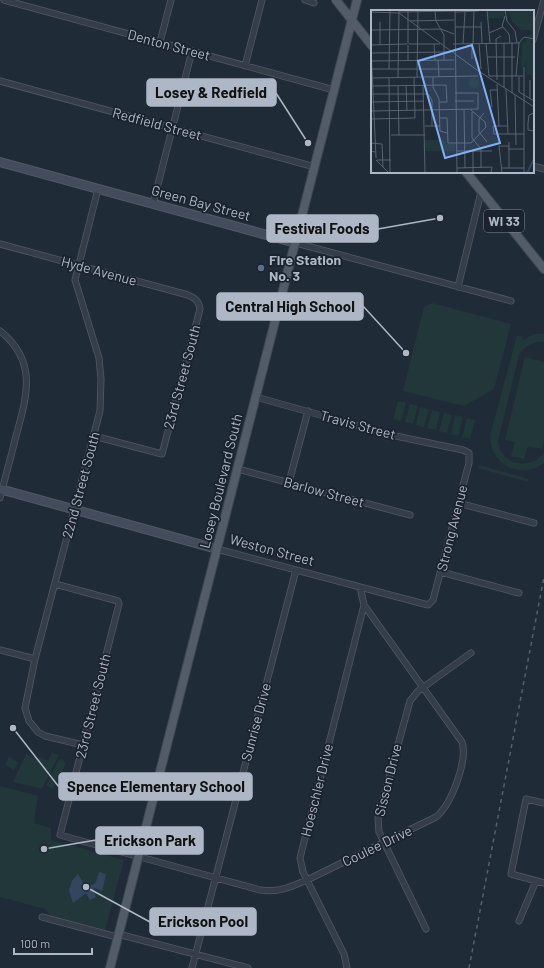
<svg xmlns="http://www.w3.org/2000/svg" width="544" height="968" font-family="Barlow,sans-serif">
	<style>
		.green { fill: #223739 }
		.water { fill: #34465f }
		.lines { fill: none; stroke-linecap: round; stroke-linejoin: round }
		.street-casing { stroke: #515a66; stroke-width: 7 }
		.secondary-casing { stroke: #515a66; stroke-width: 10 }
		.primary-casing { stroke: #3d4652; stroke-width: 10 }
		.street { stroke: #343d48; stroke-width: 5.5 }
		.secondary { stroke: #424c5b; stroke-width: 8 }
		.primary { stroke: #525c68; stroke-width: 8 }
		.rail { stroke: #56616f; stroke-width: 1.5; stroke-dasharray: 4 4; stroke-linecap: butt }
		.service-dot { fill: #5c6f8a; stroke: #19222d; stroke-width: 1.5 }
		.labels { text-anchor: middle; stroke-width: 3.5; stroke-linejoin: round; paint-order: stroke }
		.shield { fill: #19222d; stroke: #818a97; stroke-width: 1 }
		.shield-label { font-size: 13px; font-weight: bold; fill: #aeb7c5 }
		.street-label { font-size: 14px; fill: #aeb7c5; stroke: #19222d }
		.poi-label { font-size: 14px; font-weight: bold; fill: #aeb7c5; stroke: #19222d; text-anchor: start }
		.inset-river { fill: none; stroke: #34465f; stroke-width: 2 }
		.inset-road { fill: none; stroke: #596370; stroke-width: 1 }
		.view { fill: #80b1f8; fill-opacity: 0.15; stroke: #80b1f8; stroke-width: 2 }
		.inset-edge { fill: none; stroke: #aeb7c5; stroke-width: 2 }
		.leader { fill: none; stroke: #aeb7c5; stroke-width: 1.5 }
		.callout-dot { fill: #aeb7c5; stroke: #19222d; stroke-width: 1.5 }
		.callout { fill: #aeb7c5; stroke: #aeb7c5; stroke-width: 1.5 }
		.callout-label { font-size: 15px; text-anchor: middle; font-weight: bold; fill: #111 }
	</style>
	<rect width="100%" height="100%" fill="#202b38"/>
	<path class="green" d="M432 303 511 324 494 389 464 406 403 391 424 307Z
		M534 334H544V342C533 341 525 346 519 355L498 441C500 465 530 471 544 453V463C520 481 490 464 490 436L517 335 523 337V340Z
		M525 357 544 362V440L542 449 528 446 524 459 511 456 515 442 505 440Z
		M398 401 406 403 401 421 393 419Z
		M410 404 418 406 413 424 405 422Z
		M420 407 429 409 424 427 416 425Z
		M432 410 440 412 436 430 427 428Z
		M444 413 452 415 447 433 439 431Z
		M455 415 463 417 458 436 451 434Z
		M467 418 475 420 470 439 462 437Z
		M479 465 529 479 528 482 478 468Z
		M52 752 59 755 42 789 13 782 26 754 38 759 40 757 48 761Z
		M9 757 18 762 14 770 5 765Z
		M59 759 63 760 66 763 53 789 46 785Z
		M0 786 38 796 34 823 51 828V840L124 860 105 930 51 916 45 909 0 897Z"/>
	<path class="water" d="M99 872 106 874 102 891 95 888 93 891 96 897 90 900 86 893 73 903 69 890 72 881 78 874 83 883 93 885 96 882Z"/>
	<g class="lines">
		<defs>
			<path id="street" d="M4 0 334 90
				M305 0 314 3
				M533 40 544 0
				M160 42 171 0
				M245 66 262 0
				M0 81 315 167
				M533 166 544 169
				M153 204 192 51
				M296 243 511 301
				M0 244 188 295C195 298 199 301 200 309L162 454 94 436
				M458 287 481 192
				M0 331C38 361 27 396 16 436 11 457 5 478 0 498
				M238 469 410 515
				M289 482 308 411
				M458 503 534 523
				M217 549 428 605 433 600 469 463V453L463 450 391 435 256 397
				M441 572 519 593
				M55 584 118 601 119 604 60 835 260 890C278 893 291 887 307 880L436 817C451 805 468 761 462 742L364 605 360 587
				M0 650 35 659
				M83 745 45 736 38 732 29 721 25 708 35 659 100 411 101 379 99 358 75 280 98 189
				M544 803 526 799 511 874 544 883
				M42 917 117 937
				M519 921 536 881
				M426 929 379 832 378 818 410 701 418 691 471 653
				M118 934 248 968
				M192 968 296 570
				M347 968 344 954 303 872 300 858 364 605"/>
			<path id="secondary" d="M0 162 296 243
				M0 489 217 549"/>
			<path id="primary" d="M336 0 372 46
				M466 172 544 269
				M110 968 357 0"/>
		</defs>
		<use href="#street" class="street-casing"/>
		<use href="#secondary" class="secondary-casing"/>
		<use href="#primary" class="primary-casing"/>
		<use href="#street" class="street"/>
		<use href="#secondary" class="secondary"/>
		<use href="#primary" class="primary"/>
		<path class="rail" d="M469 968 544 577"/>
	</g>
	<circle class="service-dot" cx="261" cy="268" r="4"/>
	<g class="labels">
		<rect class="shield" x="484" y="210" width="40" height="22" rx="3"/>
		<g class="shield-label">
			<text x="504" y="226">WI 33</text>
		</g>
		<g class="street-label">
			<text transform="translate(169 45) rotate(15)" y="5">Denton Street</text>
			<text transform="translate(157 124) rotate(15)" y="5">Redfield Street</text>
			<text transform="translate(201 203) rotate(15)" y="5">Green Bay Street</text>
			<text transform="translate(99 271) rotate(15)" y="5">Hyde Avenue</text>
			<text transform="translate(182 377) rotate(-75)" y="5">23rd Street South</text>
			<text transform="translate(358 425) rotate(15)" y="5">Travis Street</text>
			<text transform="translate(221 481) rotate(-76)" y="5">Losey Boulevard South</text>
			<text transform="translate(81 485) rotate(-75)" y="5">22nd Street South</text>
			<text transform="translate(324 492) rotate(15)" y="5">Barlow Street</text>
			<text transform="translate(452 528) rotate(-76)" y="5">Strong Avenue</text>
			<text transform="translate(272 550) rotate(15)" y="5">Weston Street</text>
			<text transform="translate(93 706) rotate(-76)" y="5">23rd Street South</text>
			<text transform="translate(256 722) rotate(-75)" y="5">Sunrise Drive</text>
			<text transform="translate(388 780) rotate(-76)" y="5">Sisson Drive</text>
			<text transform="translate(317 790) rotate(-76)" y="5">Hoeschler Drive</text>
			<text transform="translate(377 846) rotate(-26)" y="5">Coulee Drive</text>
		</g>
		<g class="poi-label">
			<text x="269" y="265">Fire Station<tspan x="269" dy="16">No. 3</tspan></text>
		</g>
	</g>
	<g transform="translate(371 10)">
		<rect width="163" height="163" fill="#202b38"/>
		<path d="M116 0H133V8H117ZM137 0H163V29L156 27 160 23 159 20H151L150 33V20L141 12ZM157 29 163 30 160 32 163 34V76L160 65H156L155 51 152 60 150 55 151 34ZM98 73a5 5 0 1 1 10 0a5 5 0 1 1-10 0ZM54 130H73L76 134H84V141H54Z" fill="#223739"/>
		<path class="inset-river" d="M156 163 163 149"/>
		<path class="inset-road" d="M84 0 86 163M116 0 119 33M134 0 136 11 144 21 146 33M64 1 65 11 73 25V50M0 2 28 3 106 60 163 97M28 2 84 1M84 2 108 1M134 6 131 16 138 24 139 33M39 11 83 10M110 12 111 33M84 17H110M0 20 70 19 83 24M118 23 132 17M101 33V49M108 33 110 59M115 33 118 66H152M133 33V78M141 33V83M37 34V1M38 34H69M63 34 64 50M82 34 148 33 153 27 163 29M92 34 94 2M102 34 103 1M0 35 36 34M9 35V12M0 37 5 148M0 43 78 42M116 47H144M67 50 68 67M0 51 83 50M37 51V35M153 57V163M0 59H83M18 59 19 0M145 66 148 33M46 67 47 0M62 67V77L68 89 69 121 76 123M148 67V82L163 91M1 68 107 66M18 68 19 163M27 68 28 0M126 70 125 29 130 26M126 74 128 116M52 75 54 163M0 76 75 75 76 92H69M27 76 28 125M35 76 36 100M135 79 137 124M0 84H57L61 90V116M144 85 145 135M159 89V70M84 91H103M0 92 53 91M121 97 119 80H127M93 100 94 158M0 101 107 99V83H84M101 102V128L110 139V158M113 103 108 109V122L116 132M163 103 158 105 157 113V120L163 121M69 108H76L77 133H100L115 117 114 112 100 100M0 109 44 108 43 67M54 116H69M136 116H122L123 124H153M20 125H54M138 132V158M0 133 11 134 12 157M0 133V141L4 142M137 139H153M86 141H121M102 141V163M5 150 18 163M6 150H20M86 158 121 157 120 163M130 158H153M131 163 128 136H138"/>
		<path class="view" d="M101 35 129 133 74 148 47 51Z"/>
		<rect width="163" height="163" class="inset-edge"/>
	</g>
	<path class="leader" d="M308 143L276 93M440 218L378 229M406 353L363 306M13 728L59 787M44 849L96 840M86 887L150 922"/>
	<g class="callout-dot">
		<circle cx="308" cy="143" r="4"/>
		<circle cx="440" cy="218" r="4"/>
		<circle cx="406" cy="353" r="4"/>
		<circle cx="13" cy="728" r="4"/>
		<circle cx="44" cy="849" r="4"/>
		<circle cx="86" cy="887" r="4"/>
	</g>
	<g class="callout">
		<rect x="147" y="79" width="129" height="27" rx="4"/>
		<rect x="267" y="215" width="111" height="27" rx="4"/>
		<rect x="217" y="293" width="146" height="27" rx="4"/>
		<rect x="59" y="773" width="193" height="27" rx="4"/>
		<rect x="96" y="827" width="107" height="27" rx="4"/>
		<rect x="150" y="908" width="106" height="27" rx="4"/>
	</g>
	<g class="callout-label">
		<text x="211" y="98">Losey &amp; Redfield</text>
		<text x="322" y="234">Festival Foods</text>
		<text x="290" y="312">Central High School</text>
		<text x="156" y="792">Spence Elementary School</text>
		<text x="150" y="846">Erickson Park</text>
		<text x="203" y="927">Erickson Pool</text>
	</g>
	<path d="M14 948v6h78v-6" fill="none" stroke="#aeb7c5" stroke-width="2"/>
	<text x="20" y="948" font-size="12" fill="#aeb7c5" stroke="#19222d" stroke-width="3" paint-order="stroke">100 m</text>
</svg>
